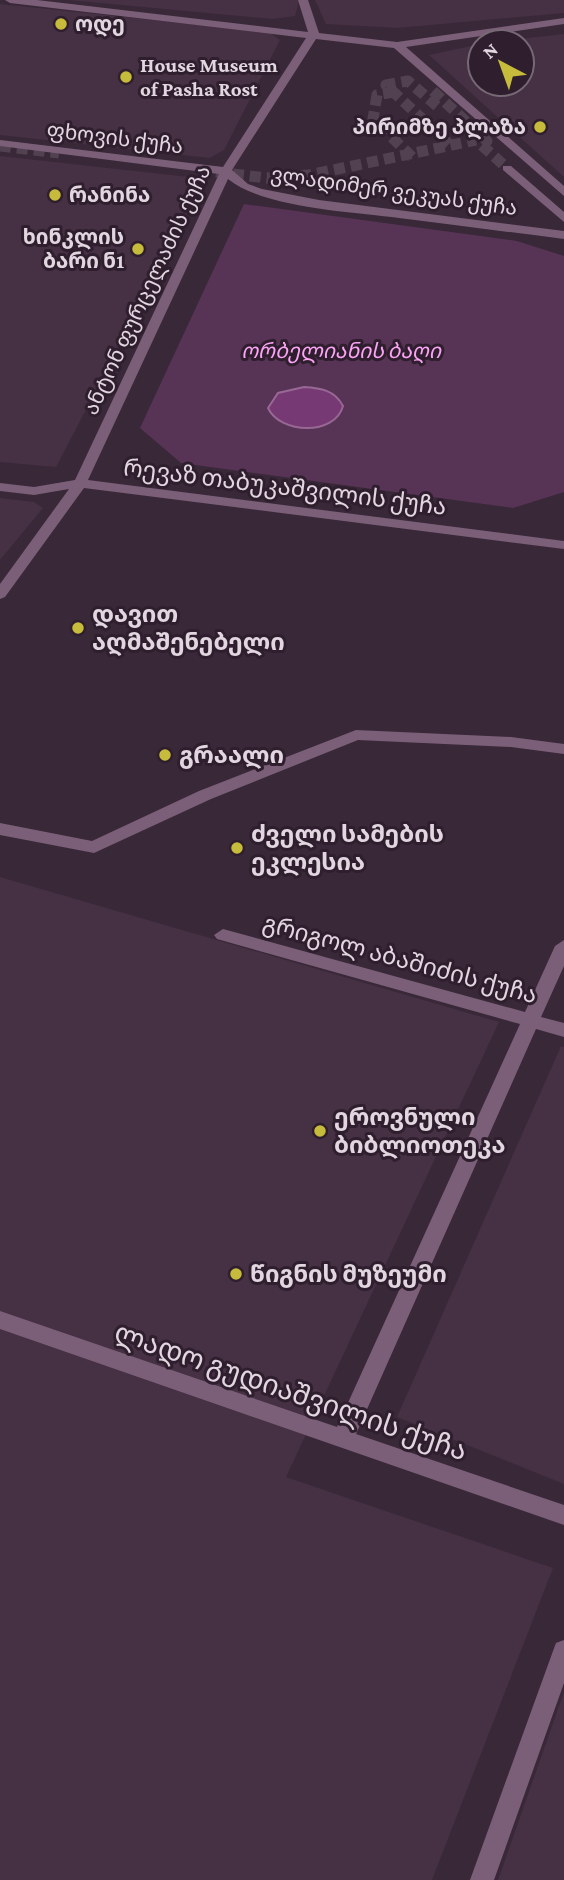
<svg xmlns="http://www.w3.org/2000/svg" width="564" height="1880" font-family="'Crimson Pro','Noto Sans Georgian',serif">
	<style>
		.built { fill: #463044 }
		.green { fill: #573455 }
		.water { fill: #773974; stroke: #976894; stroke-width: 2 }
		.lines { fill: none; stroke-linecap: round; stroke-linejoin: round }
		.minor-tunnel { stroke: #524251; stroke-width: 11; stroke-dasharray: 11 6; stroke-linecap: butt }
		.minor { fill: #7b5f78; fill-rule: evenodd }
		.poi-dot { fill: #c7bb3c; stroke: #2f1f2e; stroke-width: 2.5 }
		.labels { text-anchor: middle; stroke-width: 6; stroke-linejoin: round; paint-order: stroke }
		.far-poi-label { font-size: 21px; font-weight: bold; fill: #e2d6e0; stroke: #2f1f2e; text-anchor: start }
		.far-street-label { font-size: 21px; fill: #e2d6e0; stroke: #2f1f2e }
		.far-park-label { font-size: 21px; font-style: italic; fill: #fba3f5; stroke: #2f1f2e }
		.street-label { font-size: 24px; fill: #e2d6e0; stroke: #2f1f2e }
		.poi-label { font-size: 24px; font-weight: bold; fill: #e2d6e0; stroke: #2f1f2e; text-anchor: start }
		.near-street-label { font-size: 28px; fill: #e2d6e0; stroke: #2f1f2e }
	</style>
	<rect width="100%" height="100%" fill="#392838"/>
	<path class="built" d="M68 0H299V1L295 16 273 19Z
		M315 0H564V13L397 28 326 24Z
		M0 4 269 32 280 40 224 150 210 158 0 135Z
		M564 34V177L429 55 480 44V84H522V42H492Z
		M0 156 198 178 204 184 56 467 0 462Z
		M0 498 34 502 43 508 0 560Z
		M0 877 499 1022 286 1477 553 1568 432 1880H0Z
		M561 1046 564 1047V1484L397 1417Z
		M564 1692V1880H498Z"/>
	<path class="green" d="M244 204 517 241 564 256V492L513 508 181 463 140 428Z"/>
	<path class="water" d="M304 387C320 388 335 390 343 406 335 436 280 434 268 408L278 393Z"/>
	<g class="lines">
		<path class="minor-tunnel" d="M433 91 487 141 481 142
			M394 92 377 95 373 119 413 158
			M437 106 408 81 386 85 451 146
			M0 146 59 153
			M216 172 267 178 309 175 476 140 507 168"/>
		<path class="minor" d="M5 0H37L308 32 298 0H308L319 33 397 42 564 18V24L406 47 564 186V196L394 48 316 39 232 170 248 184 262 189 319 200 564 231V239C509 232 454 225 399 218 353 212 263 208 228 179L88 480 564 541V549L84 488 5 597 0 599V584L69 489 34 495 0 491V483L34 487 75 480 219 174 0 146V140L223 167 306 38 10 3Z
			M503 166H511L564 212V222L503 170Z
			M356 730 511 737 564 744V754L511 747 358 740 211 799 94 853 0 835V823L92 841 199 791Z
			M223 929 525 1012 555 946 564 940V966L541 1017 564 1023V1037L536 1029 356 1434 564 1505V1525L0 1329V1311L337 1427 520 1024 217 939 214 935Z
			M564 1640V1683L494 1880H470L553 1651 556 1643Z"/>
	</g>
	<g class="poi-dot">
		<circle cx="61" cy="24" r="7"/>
		<circle cx="126" cy="77" r="7"/>
		<circle cx="540" cy="127" r="7"/>
		<circle cx="55" cy="195" r="7"/>
		<circle cx="138" cy="249" r="7"/>
		<circle cx="78" cy="628" r="7"/>
		<circle cx="165" cy="755" r="7"/>
		<circle cx="237" cy="848" r="7"/>
		<circle cx="320" cy="1131" r="7"/>
		<circle cx="236" cy="1274" r="7"/>
	</g>
	<g class="labels">
		<g class="far-poi-label">
			<text x="75" y="31">ოდე</text>
			<text x="140" y="72">House Museum<tspan x="140" dy="24">of Pasha Rost</tspan></text>
			<text x="526" y="134" text-anchor="end">პირიმზე პლაზა</text>
			<text x="69" y="202">რანინა</text>
			<text x="124" y="244" text-anchor="end">ხინკლის<tspan x="124" dy="24">ბარი ნ1</tspan></text>
		</g>
		<g class="far-street-label">
			<text transform="translate(115 138) rotate(7)" y="7">ფხოვის ქუჩა</text>
			<text transform="translate(394 191) rotate(8)" y="7">ვლადიმერ ვეკუას ქუჩა</text>
			<text transform="translate(147 290) rotate(-65)" y="7">ანტონ ფურცელაძის ქუჩა</text>
		</g>
		<g class="far-park-label">
			<text x="341" y="358">ორბელიანის ბაღი</text>
		</g>
		<g class="street-label">
			<text transform="translate(285 487) rotate(7)" y="8">რევაზ თაბუკაშვილის ქუჩა</text>
			<text transform="translate(400 959) rotate(15)" y="8">გრიგოლ აბაშიძის ქუჩა</text>
		</g>
		<g class="poi-label">
			<text x="92" y="622">დავით<tspan x="92" dy="28">აღმაშენებელი</tspan></text>
			<text x="179" y="763">გრაალი</text>
			<text x="251" y="842">ძველი სამების<tspan x="251" dy="28">ეკლესია</tspan></text>
			<text x="334" y="1125">ეროვნული<tspan x="334" dy="28">ბიბლიოთეკა</tspan></text>
			<text x="250" y="1282">წიგნის მუზეუმი</text>
		</g>
		<g class="near-street-label">
			<text transform="translate(291 1391) rotate(19)" y="10">ლადო გუდიაშვილის ქუჩა</text>
		</g>
	</g>
	<g transform="translate(501 63) rotate(319)"><circle r="33" fill="#2f1f2e" stroke="#776875" stroke-width="2"/>
	<path d="M0-5L12 26L0 18L-12 26Z" fill="#c7bb3c"/>
	<text y="-10" font-size="19" font-weight="bold" text-anchor="middle" fill="#e2d6e0">N</text>
	</g>
</svg>
